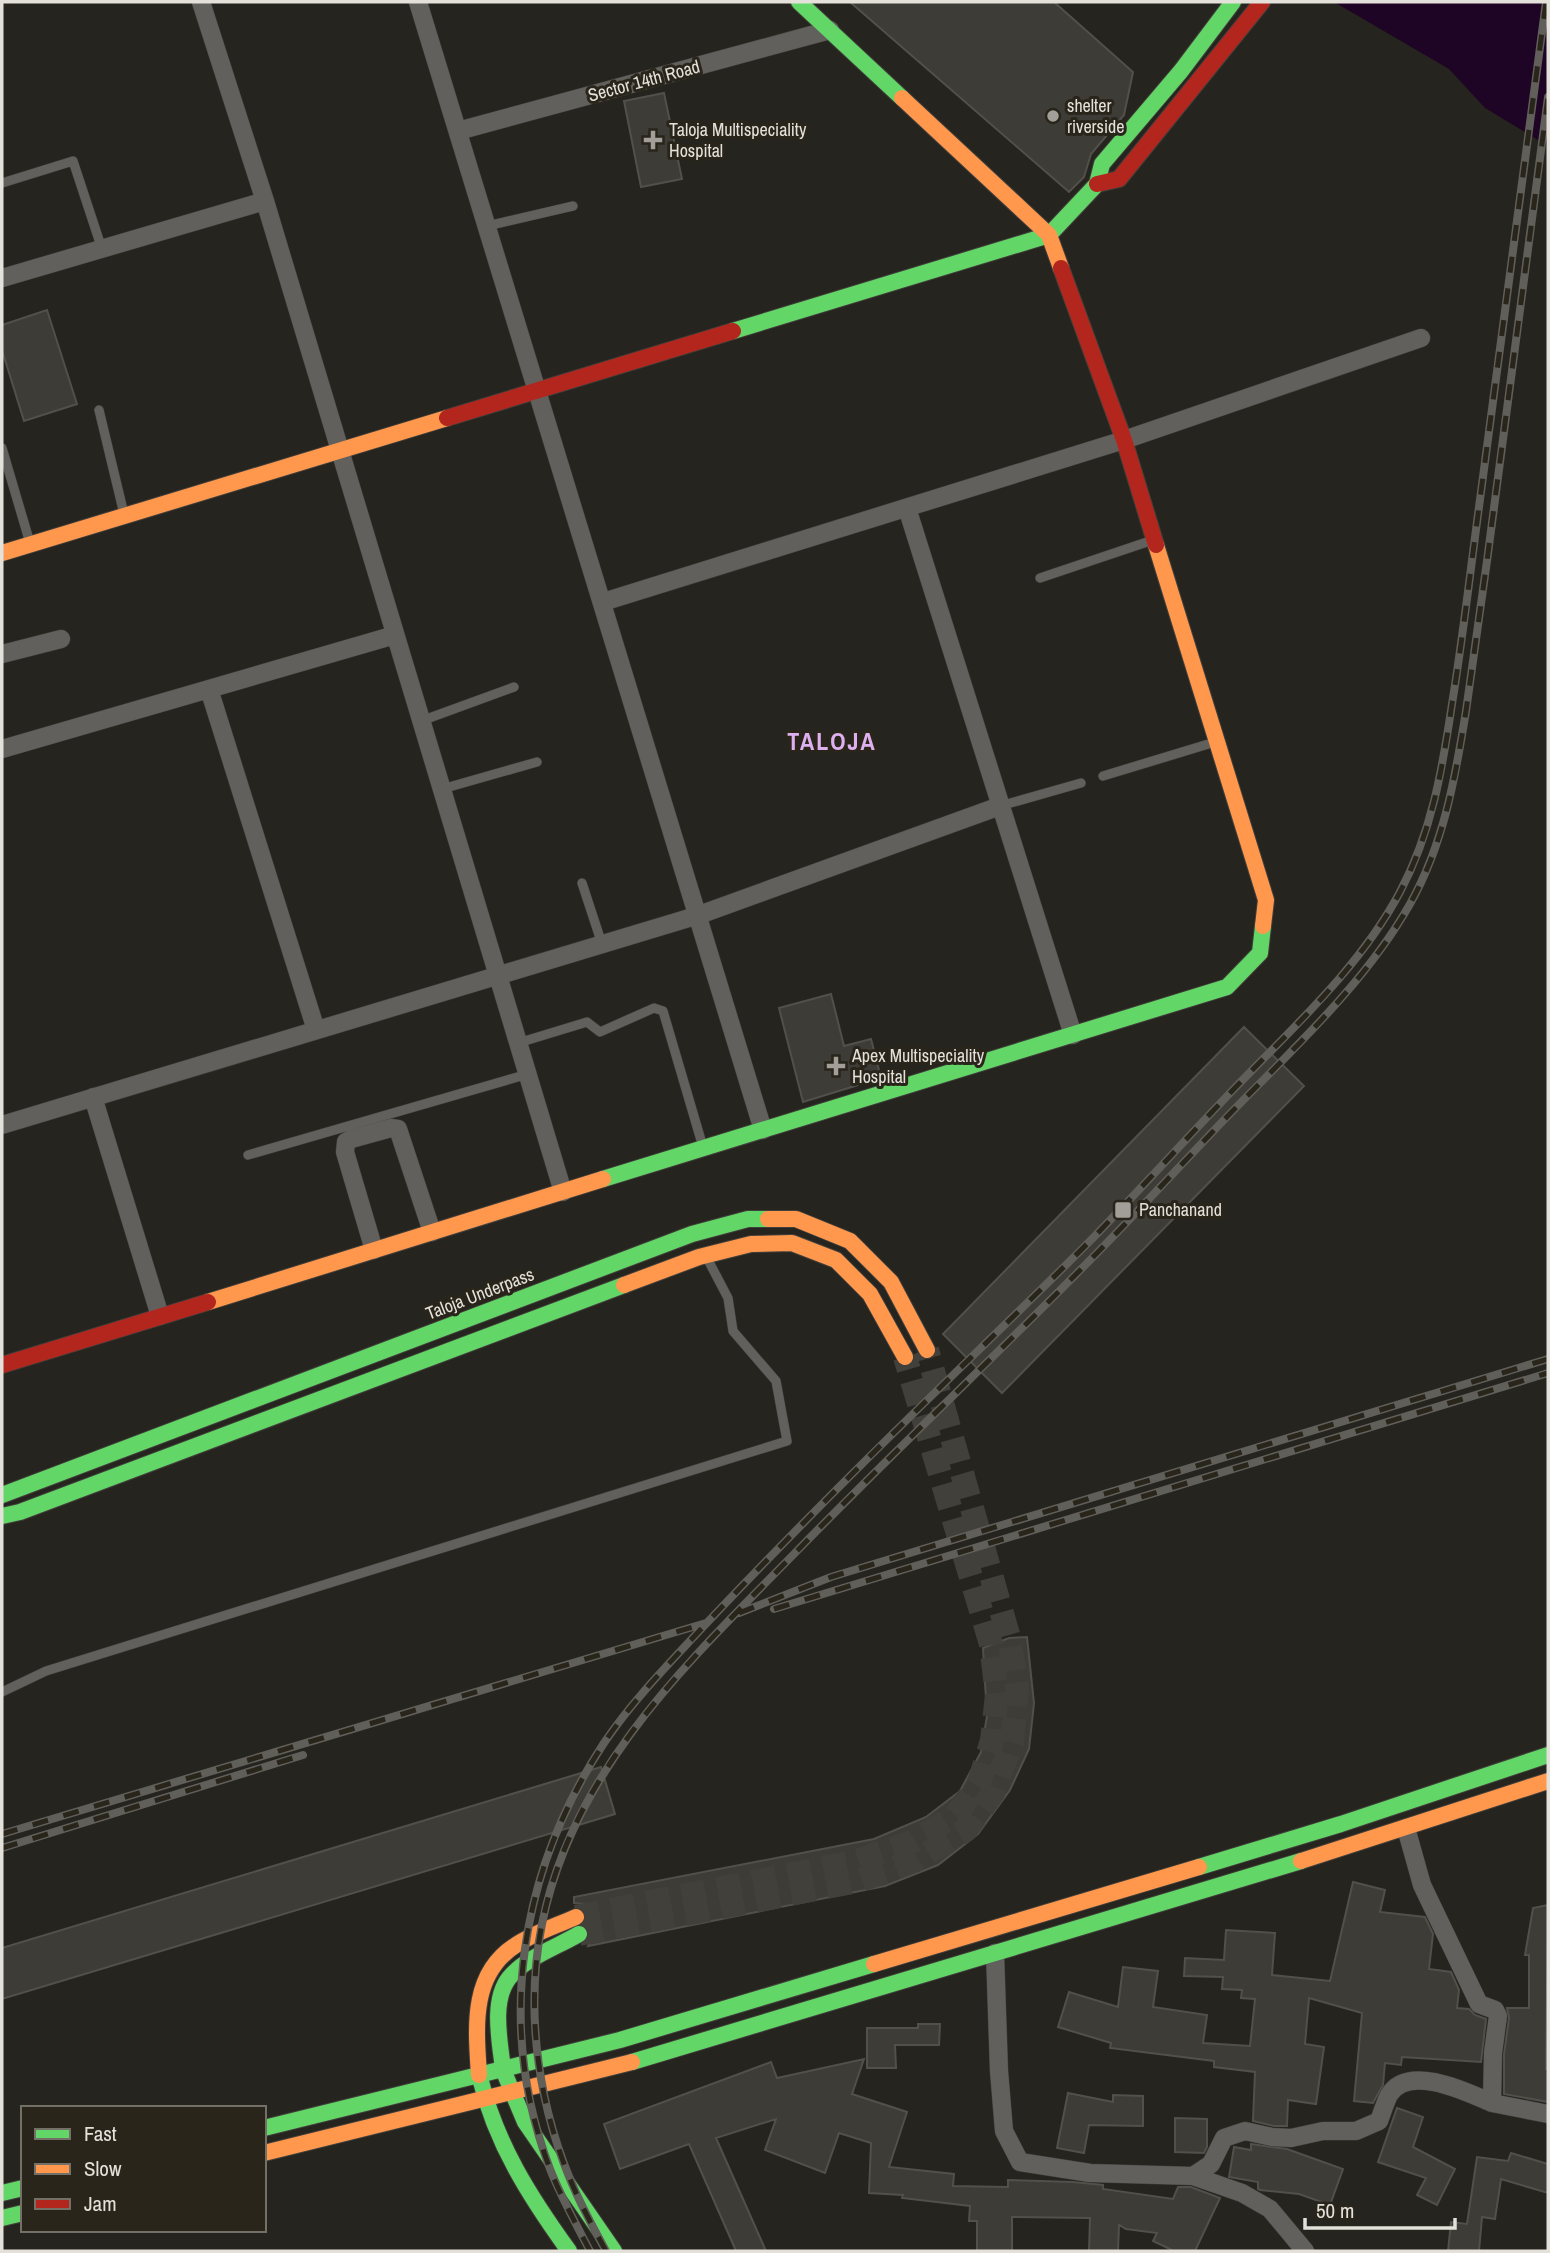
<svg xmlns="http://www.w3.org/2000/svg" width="1550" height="2253" font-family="'Archivo Narrow',sans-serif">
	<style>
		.water { fill: #1f0525 }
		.building { fill: #3e3c37; stroke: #52504b; stroke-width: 2 }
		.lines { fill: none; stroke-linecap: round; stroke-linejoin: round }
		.secondary-tunnel { stroke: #42403a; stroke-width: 24; stroke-dasharray: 24 12; stroke-linecap: butt }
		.lane-casing { stroke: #413f3b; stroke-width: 10 }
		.street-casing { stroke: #413f3b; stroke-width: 19 }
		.fast-casing { stroke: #413f3b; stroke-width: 18 }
		.slow-casing { stroke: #413f3b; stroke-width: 18 }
		.jam-casing { stroke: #413f3b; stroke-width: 18 }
		.lane { stroke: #62605c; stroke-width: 9 }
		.street { stroke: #62605c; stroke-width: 18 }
		.fast { stroke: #63d668; stroke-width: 16 }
		.slow { stroke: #ff974d; stroke-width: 16 }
		.jam { stroke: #b3261e; stroke-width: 16 }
		.rail-casing { stroke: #605f5a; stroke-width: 8 }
		.rail { stroke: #29251b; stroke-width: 5; stroke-dasharray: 16; stroke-linecap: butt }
		.poi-dot { fill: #a19f98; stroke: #29251b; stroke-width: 2.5 }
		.labels { text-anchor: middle; stroke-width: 6; stroke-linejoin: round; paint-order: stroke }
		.street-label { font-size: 18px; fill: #e3e1da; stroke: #29251b }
		.poi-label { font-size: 18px; fill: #e3e1da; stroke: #29251b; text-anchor: start }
		.district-label { font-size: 24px; font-weight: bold; letter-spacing: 2px; fill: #dfb0ef; stroke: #29251b }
	</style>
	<rect width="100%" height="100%" fill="#26241e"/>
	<path class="water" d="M1334 2H1548V146L1485 108 1449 69Z"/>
	<path class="building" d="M850 2H1054L1133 72 1124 115 1091 154 1084 177 1069 192Z
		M664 93 682 179 641 187 624 101Z
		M47 310 77 404 24 421 2 350V325Z
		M831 994 844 1046 871 1039 881 1078 803 1102 779 1008Z
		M1244 1027 1304 1086 1002 1393 943 1334Z
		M1027 1637 1034 1703 1029 1749 1010 1790 978 1834 938 1865 885 1886 588 1946 594 1934 589 1924 590 1911 584 1904 574 1903V1897L874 1839 926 1817 960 1791 981 1752 987 1716 983 1648 1009 1638Z
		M601 1767 615 1814 2 1999V1948Z
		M1353 1882 1385 1890 1380 1912 1425 1917 1433 1934 1429 1969 1451 1972 1459 1990 1457 2008 1469 2009 1475 2015 1486 2019 1481 2062 1402 2057 1401 2065 1385 2063 1383 2085 1373 2103 1354 2101 1362 2013 1309 1998 1305 2044 1324 2047 1316 2104 1288 2100 1287 2126H1274L1253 2121 1255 2072 1214 2067V2061L1110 2048 1111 2043 1058 2027 1069 1992 1118 2007 1123 1967 1158 1971 1153 2007 1207 2015 1203 2043 1250 2046 1255 1999 1241 1998 1242 1990 1222 1989 1223 1977 1184 1976 1185 1958 1224 1960 1226 1930 1275 1933 1272 1975 1330 1981Z
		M1548 1905 1546 2069 1548 2070V2102L1504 2094V2054L1509 2018 1507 2008H1529V1955H1525L1533 1908Z
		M918 2024H940L939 2045H895L896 2068H867V2028H918Z
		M864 2059 852 2094 907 2112 889 2167 954 2174 953 2186 1008 2187V2180L1073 2182 1103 2185V2189L1173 2199 1178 2187H1191L1220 2198 1195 2251H1174L1153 2241 1157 2233 1126 2229 1119 2225 1118 2251H1089L1090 2218 1012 2217V2251H977V2221H969L970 2206 902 2198 903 2195 869 2193 871 2143 839 2133 825 2173 765 2150 776 2119 716 2138 766 2251H736L689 2144 620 2169 604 2124 771 2062 777 2078Z
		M1068 2093 1113 2102V2095L1143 2096V2126L1089 2125 1084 2153 1057 2148Z
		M1397 2108 1423 2117 1413 2147 1455 2169 1437 2205 1417 2195 1426 2178 1378 2162Z
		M1175 2118 1207 2119V2147L1204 2153 1175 2152Z
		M1251 2144 1287 2149 1343 2169 1330 2205 1299 2194 1260 2190 1258 2189V2182L1229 2177 1234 2147 1251 2150Z
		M1511 2153 1548 2164V2193L1501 2179 1495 2219 1482 2217 1479 2251H1448L1451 2222 1467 2224 1477 2157 1508 2161Z"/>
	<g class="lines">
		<path class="secondary-tunnel" d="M576 1917 854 1862 912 1842 956 1815 979 1783 992 1740 997 1695 991 1644 905 1357
			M579 1934 858 1881 916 1860 966 1830 993 1793 1012 1742 1017 1688 1009 1638 927 1350"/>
		<defs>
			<path id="lane" d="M2 183 73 161 102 249
				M487 226 573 206
				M99 410 124 514
				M2 448 30 543
				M1040 578 1153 540
				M421 721 514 687
				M1103 776 1215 742
				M442 789 537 762
				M1000 806 1081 783
				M582 883 602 944
				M518 1043 587 1022 600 1032 654 1008 663 1011 703 1147
				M248 1155 528 1074
				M2 1692 46 1671 787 1441 776 1381 733 1331 728 1298 707 1258"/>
			<path id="street" d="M201 2 265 201 563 1192
				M418 2 763 1130
				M458 131 830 30
				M2 278 265 201
				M907 508 1073 1035
				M603 602 1124 440 1421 338
				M2 654 61 639
				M209 689 316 1030
				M2 749 395 635
				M93 1097 160 1316
				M2 1125 699 915 1000 806
				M374 1250 345 1152 346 1142 351 1139 391 1128 398 1129 432 1232
				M1406 1828 1422 1885 1479 2004 1495 2010 1498 2016 1493 2053 1492 2103 1548 2114
				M995 1953 999 2071 1004 2131 1020 2162 1090 2173 1193 2176 1242 2193 1270 2209 1305 2251
				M1193 2176 1211 2164 1224 2138 1245 2131 1272 2137 1291 2138 1323 2131H1356L1379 2121C1382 2113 1385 2103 1389 2095 1408 2063 1467 2092 1492 2103"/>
			<path id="fast" d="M799 2 902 98
				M733 331 1049 235 1097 184 1102 164 1181 71 1233 2
				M603 1179 1227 987 1260 953 1263 926
				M2 1495 692 1234 748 1219H768
				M2 1516 20 1512 624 1285
				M1199 1867 1341 1824 1548 1755
				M632 2062 1301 1861
				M503 2069C500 2042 491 2001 509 1978 525 1958 557 1947 579 1934
				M504 2072 525 2122 614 2251
				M480 2078C496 2144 530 2197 569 2251
				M264 2128 620 2040 874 1964
				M2 2193 23 2188
				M2 2218 23 2213"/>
			<path id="slow" d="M902 98 1049 235 1061 268
				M1156 545 1266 900 1263 926
				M2 553 447 418
				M768 1219H796L850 1241 891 1282 927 1350
				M624 1285 699 1257 751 1244 792 1243 836 1260 870 1294 905 1357
				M208 1302 603 1179
				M1301 1861 1548 1781
				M874 1964 1199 1867
				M479 2075C476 2028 470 1974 516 1945 534 1933 556 1926 576 1917
				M264 2153 632 2062"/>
			<path id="jam" d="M1097 184 1119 179 1262 2
				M1061 268 1124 440 1156 545
				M447 418 733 331
				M2 1365 208 1302"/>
		</defs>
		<use href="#lane" class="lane-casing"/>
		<use href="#street" class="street-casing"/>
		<use href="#fast" class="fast-casing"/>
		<use href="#slow" class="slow-casing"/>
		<use href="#jam" class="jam-casing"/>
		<use href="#lane" class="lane"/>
		<use href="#street" class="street"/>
		<use href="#fast" class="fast"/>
		<use href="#slow" class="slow"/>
		<use href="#jam" class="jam"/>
		<defs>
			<path id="rail" d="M774 1609 1548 1373
				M739 1613 831 1577 1548 1359
				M2 1834 706 1623
				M2 1848 303 1755
				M590 2251C576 2224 561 2197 550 2169 495 2024 520 1871 604 1743 628 1707 659 1674 688 1643 742 1585 797 1529 853 1473 930 1396 1010 1321 1087 1244 1136 1194 1183 1142 1231 1092 1291 1029 1359 969 1400 892 1432 831 1442 771 1452 704 1462 643 1469 582 1477 522 1500 348 1523 175 1546 2
				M606 2251C596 2233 586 2214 577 2195 539 2112 524 2014 542 1924 573 1769 689 1661 794 1554 894 1451 999 1353 1099 1251 1140 1209 1180 1166 1221 1123 1287 1054 1363 987 1410 904 1444 843 1455 779 1466 711 1473 661 1480 611 1487 561 1507 406 1528 252 1548 97"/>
		</defs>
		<use href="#rail" class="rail-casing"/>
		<use href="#rail" class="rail"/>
	</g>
	<g class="poi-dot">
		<circle cx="1053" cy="116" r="7"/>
		<path d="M649.5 129.5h7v7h7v7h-7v7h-7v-7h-7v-7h7z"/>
		<path d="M832.5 1055.5h7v7h7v7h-7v7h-7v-7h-7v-7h7z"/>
		<rect x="1114" y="1201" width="18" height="18" rx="3.5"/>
	</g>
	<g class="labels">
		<g class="street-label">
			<text transform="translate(644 81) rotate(-15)" y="6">Sector 14th Road</text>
			<text transform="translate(480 1294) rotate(-21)" y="6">Taloja Underpass</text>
		</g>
		<g class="poi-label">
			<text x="1067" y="112">shelter<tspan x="1067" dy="21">riverside</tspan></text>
			<text x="669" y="136">Taloja Multispeciality<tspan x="669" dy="21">Hospital</tspan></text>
			<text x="852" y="1062">Apex Multispeciality<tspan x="852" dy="21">Hospital</tspan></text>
			<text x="1139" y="1216">Panchanand</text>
		</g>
		<g class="district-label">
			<text x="832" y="750">TALOJA</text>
		</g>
	</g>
	<rect width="1550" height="2253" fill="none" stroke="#e3e1da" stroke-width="7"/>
	<rect x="21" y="2106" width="245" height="126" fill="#29251b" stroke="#737067" stroke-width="2"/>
	<rect x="35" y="2129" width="35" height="10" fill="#63d668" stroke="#737067" stroke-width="2"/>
	<text x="84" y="2141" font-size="21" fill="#e3e1da">Fast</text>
	<rect x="35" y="2164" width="35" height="10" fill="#ff974d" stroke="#737067" stroke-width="2"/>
	<text x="84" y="2176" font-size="21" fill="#e3e1da">Slow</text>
	<rect x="35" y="2199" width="35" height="10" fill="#b3261e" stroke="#737067" stroke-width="2"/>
	<text x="84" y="2211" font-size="21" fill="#e3e1da">Jam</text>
	<path d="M1305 2218v10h150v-10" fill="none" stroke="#e3e1da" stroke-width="3.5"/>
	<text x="1316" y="2218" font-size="21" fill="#e3e1da" stroke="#29251b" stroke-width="5" paint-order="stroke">50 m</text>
</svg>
